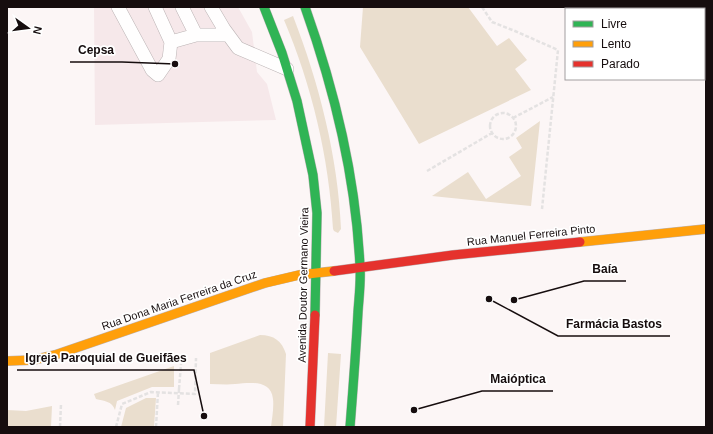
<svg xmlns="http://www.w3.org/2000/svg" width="713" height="434" font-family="Arial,sans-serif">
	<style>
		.built { fill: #f6e8ea }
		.green { fill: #eadece }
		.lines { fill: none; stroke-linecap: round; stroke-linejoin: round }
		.lane-casing { stroke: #bbb3b4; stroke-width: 14 }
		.fast-casing { stroke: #bbb3b4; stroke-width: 10 }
		.slow-casing { stroke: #bbb3b4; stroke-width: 10 }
		.jam-casing { stroke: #bbb3b4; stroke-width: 10 }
		.path { stroke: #e4e2e2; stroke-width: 2.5; stroke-dasharray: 4 2; stroke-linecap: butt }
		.lane { stroke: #fffefe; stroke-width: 13 }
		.fast { stroke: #30b455; stroke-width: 9 }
		.slow { stroke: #ff9f0a; stroke-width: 9 }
		.jam { stroke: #e5322d; stroke-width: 9 }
		.path-bridge { stroke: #e4e2e2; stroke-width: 2.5; stroke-dasharray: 4 2; stroke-linecap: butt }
		.labels { text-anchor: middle; stroke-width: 3.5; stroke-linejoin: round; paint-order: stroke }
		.street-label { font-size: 11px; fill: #160d0e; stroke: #fff }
		.leader { fill: none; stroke: #160d0e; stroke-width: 1.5 }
		.callout-dot { fill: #160d0e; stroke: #fff; stroke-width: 1.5 }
		.callout-label { font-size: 12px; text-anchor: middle; font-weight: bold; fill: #160d0e; stroke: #fff; stroke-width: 3.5; stroke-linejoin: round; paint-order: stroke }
	</style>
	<rect width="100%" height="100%" fill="#fcf6f6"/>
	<path class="built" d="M94 7H238L252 32 257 72 267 84 276 120 95 125Z"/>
	<path class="green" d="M363 7H468L497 46 509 38 527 60 515 69 531 90 419 144 360 47Z
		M293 16C319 83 338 157 341 229L338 233 334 231 333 229C329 158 312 86 284 20Z
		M540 121 531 206 432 196 468 172 486 199 521 176 509 157 522 148 516 138Z
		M260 335C274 335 282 341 286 354L283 427H271C272 418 274 408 273 399 271 379 249 383 235 384 227 385 218 384 210 384V353Z
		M328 353 341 354 336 427H324Z
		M174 366V387H152L117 401 115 410C112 401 104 401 96 399L94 394Z
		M146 398H156L154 427H121L126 408Z
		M52 406 51 427H7V410L26 411Z"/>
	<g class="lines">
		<defs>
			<path id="lane" d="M118 7 152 70 158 75 169 59 171 42
				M155 7 171 42 196 35
				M182 7 196 35H228
				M211 7 224 29 238 48 287 69"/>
			<path id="fast" d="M264 7 282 53 297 101 313 175 317 213 315 315
				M305 7C335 91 356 177 360 267 361 282 359 297 358 312 356 350 353 389 350 427"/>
			<path id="slow" d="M580 242 706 229
				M7 361 33 360 55 355 265 283 299 275 334 271"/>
			<path id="jam" d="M334 271 453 255 580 242
				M310 427 315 315"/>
		</defs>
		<use href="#lane" class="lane-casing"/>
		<use href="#fast" class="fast-casing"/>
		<use href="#slow" class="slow-casing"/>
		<use href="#jam" class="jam-casing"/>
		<path class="path" d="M482 7 492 22 515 31 558 50 542 209
			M490 126a13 13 0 1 1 26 0a13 13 0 1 1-26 0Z
			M513 118 553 97
			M427 171 492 133
			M179 389 181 364
			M60 427 61 404
			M116 427 122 404 151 392 195 394 196 358
			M156 427 158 392"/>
		<use href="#lane" class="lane"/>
		<use href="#fast" class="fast"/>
		<use href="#slow" class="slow"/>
		<use href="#jam" class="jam"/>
		<path class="path-bridge" d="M178 405 179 389"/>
	</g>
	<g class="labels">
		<g class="street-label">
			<text transform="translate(531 235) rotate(-6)" y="4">Rua Manuel Ferreira Pinto</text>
			<text transform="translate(303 285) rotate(-89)" y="4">Avenida Doutor Germano Vieira</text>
			<text transform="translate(179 300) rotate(-19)" y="4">Rua Dona Maria Ferreira da Cruz</text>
		</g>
	</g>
	<path class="leader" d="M175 64L122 62H70M514 300L584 281H626M489 299L558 336H670M204 416L194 370H17M414 410L482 391H553"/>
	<g class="callout-dot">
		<circle cx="175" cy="64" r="4"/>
		<circle cx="514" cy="300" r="4"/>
		<circle cx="489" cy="299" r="4"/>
		<circle cx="204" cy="416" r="4"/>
		<circle cx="414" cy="410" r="4"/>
	</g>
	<g class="callout-label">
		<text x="96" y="54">Cepsa</text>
		<text x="605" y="273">Baía</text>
		<text x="614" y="328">Farmácia Bastos</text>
		<text x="106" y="362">Igreja Paroquial de Gueifães</text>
		<text x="518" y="383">Maióptica</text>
	</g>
	<rect width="713" height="434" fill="none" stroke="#160d0e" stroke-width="16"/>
	<rect x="565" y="8" width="140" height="72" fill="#ffffff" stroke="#a29e9f"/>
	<rect x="573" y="21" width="20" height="6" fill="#30b455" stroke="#a29e9f"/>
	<text x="601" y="28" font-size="12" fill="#160d0e">Livre</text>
	<rect x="573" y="41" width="20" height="6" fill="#ff9f0a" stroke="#a29e9f"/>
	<text x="601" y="48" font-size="12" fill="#160d0e">Lento</text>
	<rect x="573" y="61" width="20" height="6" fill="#e5322d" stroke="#a29e9f"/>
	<text x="601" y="68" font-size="12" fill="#160d0e">Parado</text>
	<g transform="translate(28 28) rotate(104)" stroke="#ffffff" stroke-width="3" paint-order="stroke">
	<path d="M0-3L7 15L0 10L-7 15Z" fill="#160d0e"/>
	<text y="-6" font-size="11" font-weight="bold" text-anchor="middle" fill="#160d0e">N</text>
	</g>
</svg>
